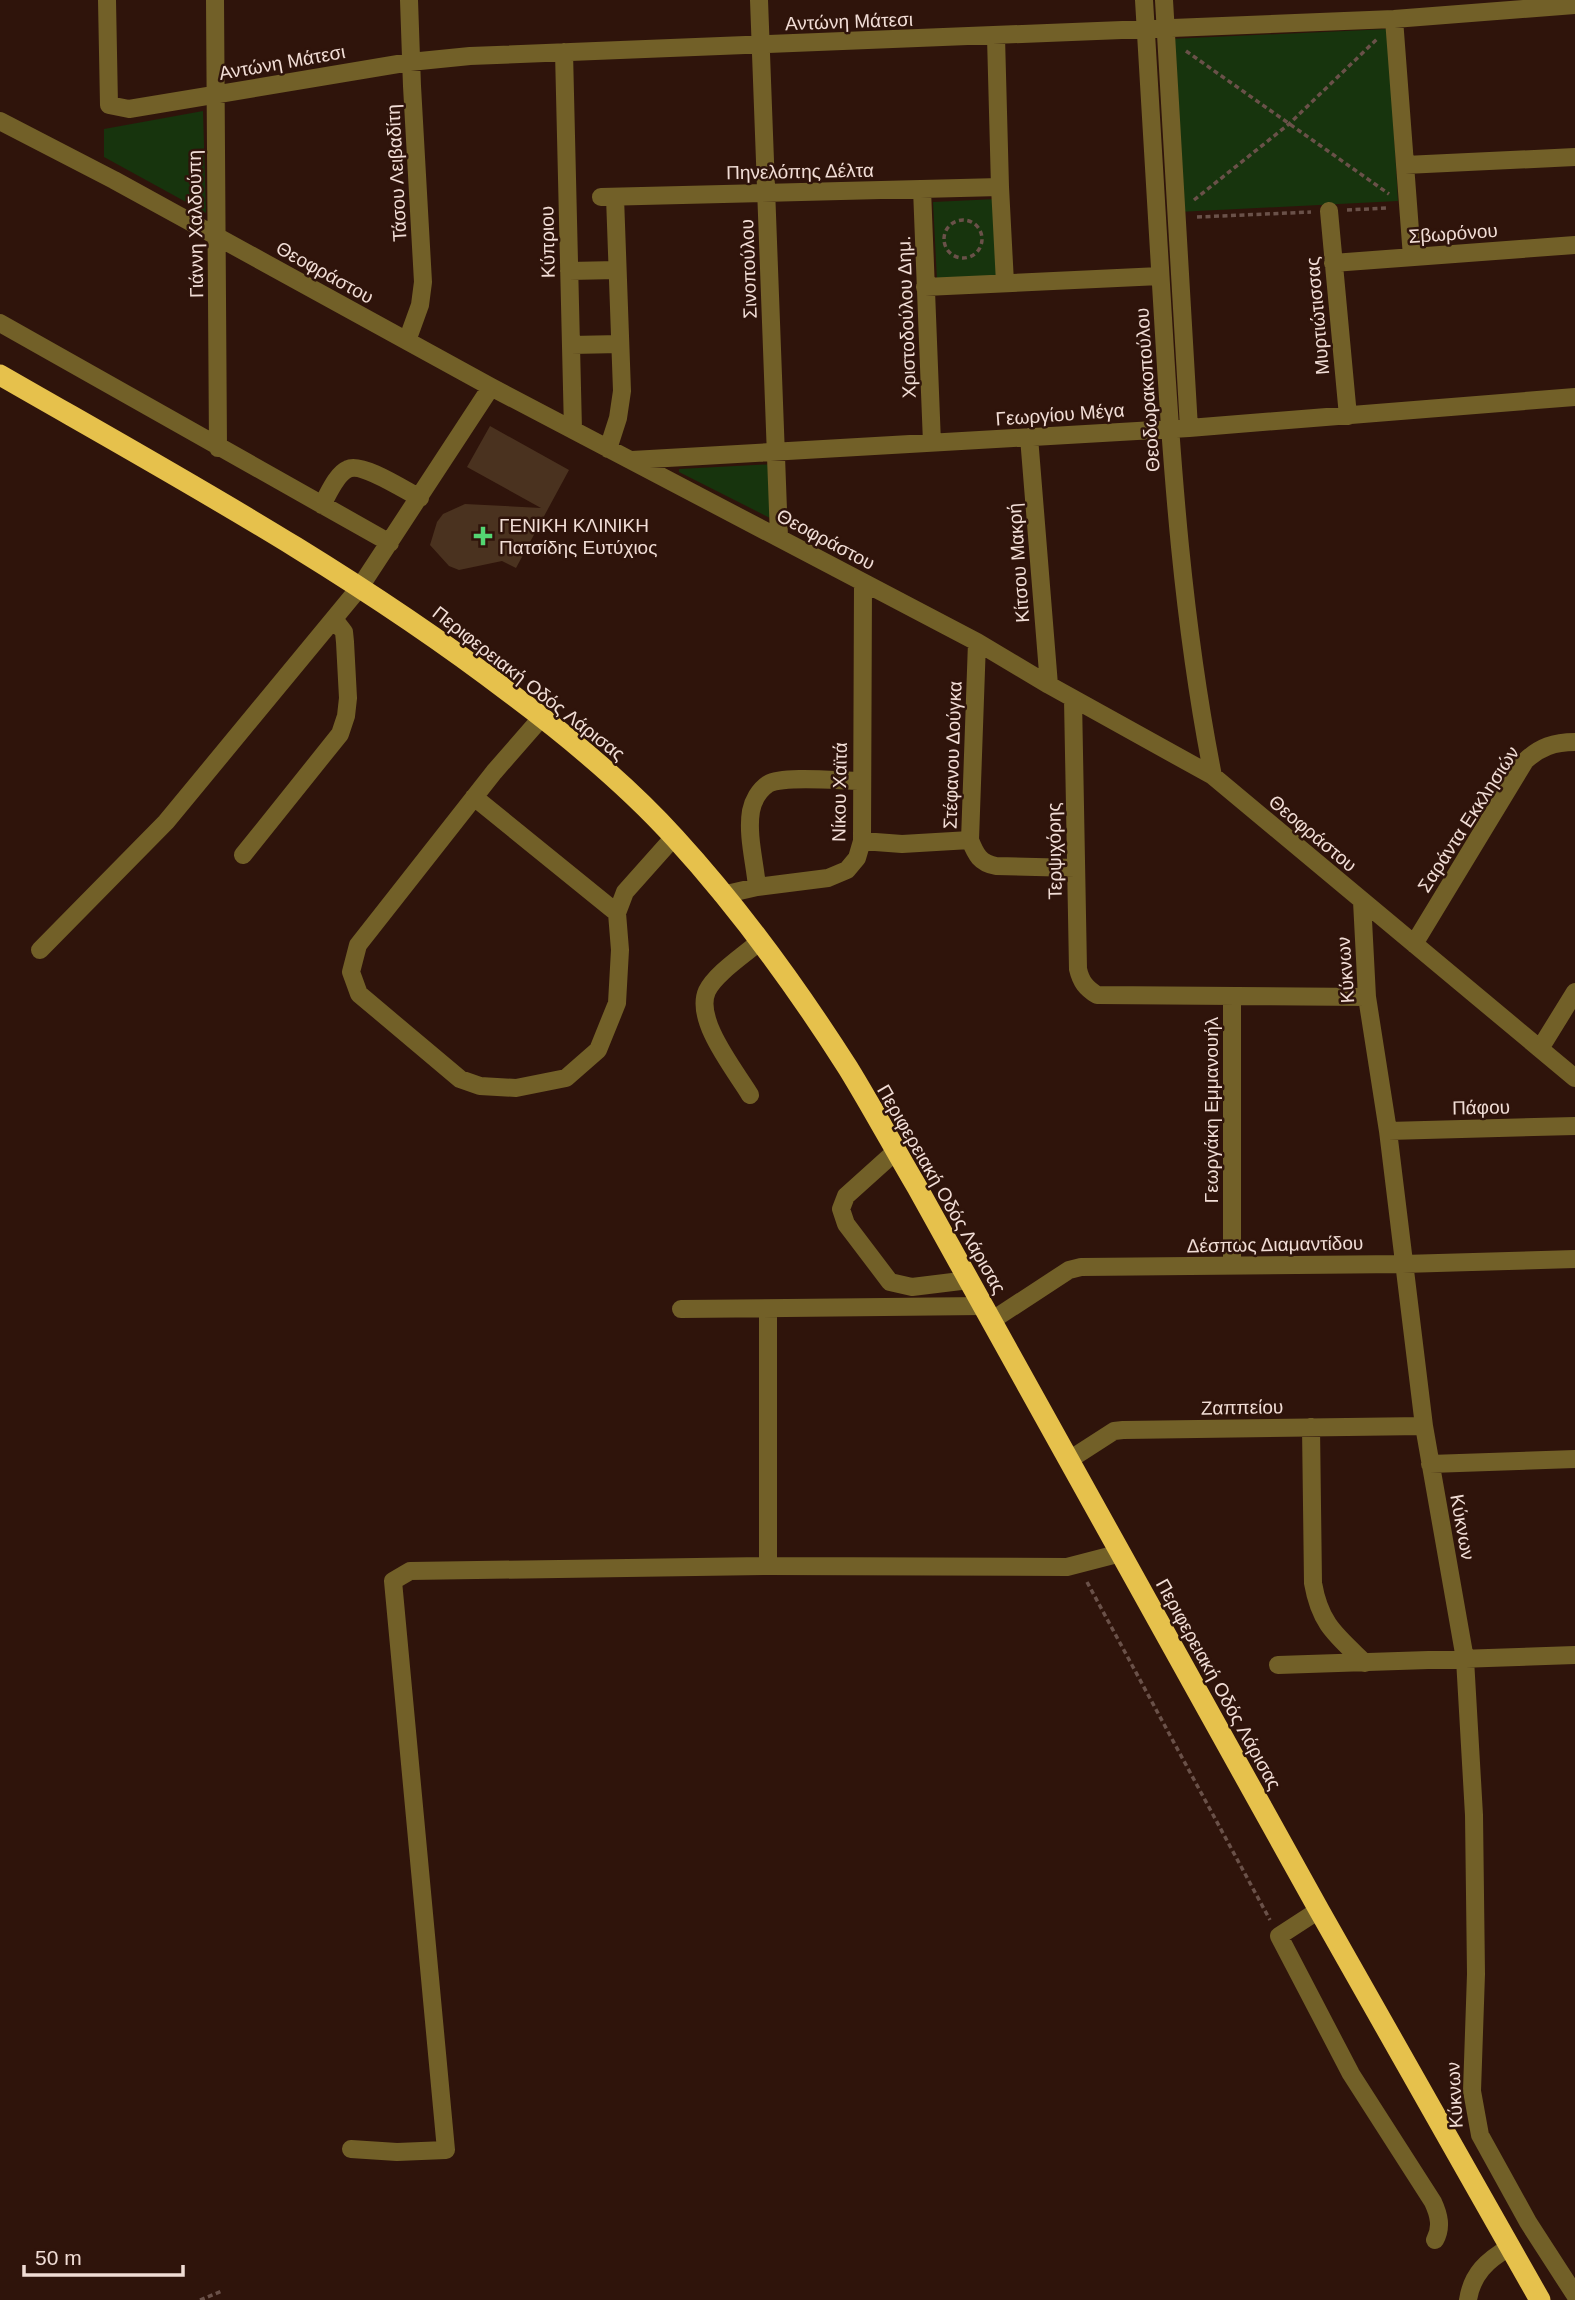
<svg xmlns="http://www.w3.org/2000/svg" width="1575" height="2300" font-family="Helvetica,sans-serif">
	<style>
		.green { fill: #17340d }
		.building { fill: #4a321f }
		.lines { fill: none; stroke-linecap: round; stroke-linejoin: round }
		.path { stroke: #6a5149; stroke-width: 3.5; stroke-dasharray: 5 3.5; stroke-linecap: butt }
		.minor { stroke: #726028; stroke-width: 18 }
		.highway { stroke: #e6c14c; stroke-width: 21 }
		.poi-dot { fill: #54d672; stroke: #2f140b; stroke-width: 2.5 }
		.labels { text-anchor: middle; stroke-width: 5; stroke-linejoin: round; paint-order: stroke }
		.street-label { font-size: 19px; fill: #f1ddd6; stroke: #2f140b }
		.poi-label { font-size: 19px; fill: #f1ddd6; stroke: #2f140b; text-anchor: start }
	</style>
	<rect width="100%" height="100%" fill="#2f140b"/>
	<path class="green" d="M1388 29 1398 201 1178 212 1169 39Z
		M203 111 206 213 104 157V129Z
		M996 199 999 277 937 280 933 202Z
		M774 464V520L679 472V469Z"/>
	<path class="building" d="M490 426 569 470 516 568 502 561 459 570 449 566 430 545 437 522 443 514 465 504 541 508 467 467Z"/>
	<g class="lines">
		<path class="path" d="M1186 51 1389 194
			M1194 200 1289 124 1377 39
			M1347 210 1388 208
			M1197 217 1311 212
			M944 239a19 19 0 1 1 38 0a19 19 0 1 1-38 0Z
			M1087 1582 1270 1920
			M200 2300 222 2291"/>
		<path class="minor" d="M107 0 109 105 129 109 410 62 470 56 1394 19 1575 5
			M215 0 218 448
			M759 0 779 537
			M1144 0C1150 106 1156 212 1163 318 1172 471 1183 625 1213 776
			M1164 0 1189 428
			M1394 19 1412 257
			M996 37 1000 187 1005 283
			M564 52 573 430
			M0 121 114 180 491 387 977 642 1049 685 1213 776 1575 1078
			M1405 165 1575 157
			M922 189 932 443
			M601 197 1000 187
			M1329 211 1348 416
			M1333 263 1575 245
			M569 271 617 270
			M925 287 1160 276
			M0 323 390 543
			M407 341 420 305 423 282 412 86 409 0
			M571 345 620 344
			M1029 437 1049 685
			M608 449 618 418 622 391 615 197
			M632 460 1189 428 1575 397
			M322 505C328 495 336 474 348 469 362 462 406 491 420 498
			M977 642 970 840C976 855 980 863 996 866L1075 868
			M1073 699 1078 969C1081 982 1086 988 1097 995L1367 997
			M542 717 494 772 358 945 351 972 359 994 460 1079 480 1086 516 1088 566 1078 598 1050 617 1003 620 950 617 913 625 892 674 837
			M474 797 617 913
			M862 841 902 844 970 840
			M243 855 340 734 346 716 348 698 345 642 344 632 334 619
			M757 887C755 863 747 835 751 811 753 801 759 790 768 784 784 775 840 781 861 781
			M722 895 757 887 828 878 847 870 857 858 862 841 863 583
			M1362 901 1367 997 1388 1131 1424 1426 1465 1659 1474 1815 1476 1974 1472 2091 1480 2135 1528 2222 1575 2295
			M1414 944 1525 761C1540 747 1554 742 1575 742
			M40 950 166 822 360 587 491 387
			M1232 997V1265
			M1541 1047 1575 992
			M750 1095C735 1070 694 1020 707 991 715 974 744 955 759 942
			M1388 1131 1575 1126
			M896 1151 846 1196 841 1209 846 1224 890 1282 912 1287 969 1280
			M681 1309 983 1306
			M768 1309V1566
			M991 1321 1069 1270 1081 1267 1403 1264 1575 1259
			M1311 1427 1313 1583C1320 1624 1336 1635 1365 1663
			M1069 1460 1114 1431 1123 1430 1424 1426
			M1430 1464 1575 1459
			M1278 1665 1575 1655
			M1319 1910 1279 1936 1351 2074 1433 2202C1439 2215 1442 2227 1435 2240
			M351 2149 397 2152 446 2150 393 1581 410 1571 768 1566 1067 1567 1121 1553
			M1468 2300C1472 2274 1487 2260 1510 2247"/>
		<path class="highway" d="M0 375C174 475 351 571 510 693 569 737 625 783 675 838 739 908 797 988 848 1068 872 1107 894 1148 917 1187L1319 1910 1540 2300"/>
	</g>
	<path class="poi-dot" d="M479.5 525.5h7v7h7v7h-7v7h-7v-7h-7v-7h7z"/>
	<g class="labels">
		<g class="street-label">
			<text transform="translate(849 21) rotate(-2)" y="7">Αντώνη Μάτεσι</text>
			<text transform="translate(282 62) rotate(-10)" y="7">Αντώνη Μάτεσι</text>
			<text transform="translate(800 171) rotate(-1)" y="7">Πηνελόπης Δέλτα</text>
			<text transform="translate(396 173) rotate(-93)" y="7">Τάσου Λειβαδίτη</text>
			<text transform="translate(195 224) rotate(-91)" y="7">Γιάννη Χαλδούπη</text>
			<text transform="translate(1453 233) rotate(-4)" y="7">Σβωρόνου</text>
			<text transform="translate(547 242) rotate(-91)" y="7">Κύπριου</text>
			<text transform="translate(748 269) rotate(-92)" y="7">Σινοπούλου</text>
			<text transform="translate(325 272) rotate(29)" y="7">Θεοφράστου</text>
			<text transform="translate(1317 316) rotate(-95)" y="7">Μυρτιώτισσας</text>
			<text transform="translate(906 317) rotate(-92)" y="7">Χριστοδούλου Δημ.</text>
			<text transform="translate(1147 390) rotate(-94)" y="7">Θεοδωρακοπούλου</text>
			<text transform="translate(1060 414) rotate(-4)" y="7">Γεωργίου Μέγα</text>
			<text transform="translate(826 539) rotate(28)" y="7">Θεοφράστου</text>
			<text transform="translate(1018 563) rotate(-94)" y="7">Κίτσου Μακρή</text>
			<text transform="translate(529 683) rotate(38)" y="7">Περιφερειακή Οδός Λάρισας</text>
			<text transform="translate(952 755) rotate(-88)" y="7">Στέφανου Δούγκα</text>
			<text transform="translate(839 792) rotate(-89)" y="7">Νίκου Χαϊτά</text>
			<text transform="translate(1468 819) rotate(-57)" y="7">Σαράντα Εκκλησιών</text>
			<text transform="translate(1313 833) rotate(40)" y="7">Θεοφράστου</text>
			<text transform="translate(1054 851) rotate(-91)" y="7">Τερψιχόρης</text>
			<text transform="translate(1345 970) rotate(-94)" y="7">Κύκνων</text>
			<text transform="translate(1481 1107) rotate(-1)" y="7">Πάφου</text>
			<text transform="translate(1211 1110) rotate(-90)" y="7">Γεωργάκη Εμμανουήλ</text>
			<text transform="translate(942 1189) rotate(60)" y="7">Περιφερειακή Οδός Λάρισας</text>
			<text transform="translate(1275 1244) rotate(-1)" y="7">Δέσπως Διαμαντίδου</text>
			<text transform="translate(1242 1407) rotate(-1)" y="7">Ζαππείου</text>
			<text transform="translate(1463 1527) rotate(80)" y="7">Κύκνων</text>
			<text transform="translate(1219 1684) rotate(61)" y="7">Περιφερειακή Οδός Λάρισας</text>
			<text transform="translate(1454 2095) rotate(-93)" y="7">Κύκνων</text>
		</g>
		<g class="poi-label">
			<text x="499" y="532">ΓΕΝΙΚΗ ΚΛΙΝΙΚΗ<tspan x="499" dy="22">Πατσίδης Ευτύχιος</tspan></text>
		</g>
	</g>
	<path d="M24 2265v10h159v-10" fill="none" stroke="#f1ddd6" stroke-width="3.5"/>
	<text x="35" y="2265" font-size="21" fill="#f1ddd6" stroke="#2f140b" stroke-width="5" paint-order="stroke">50 m</text>
</svg>
